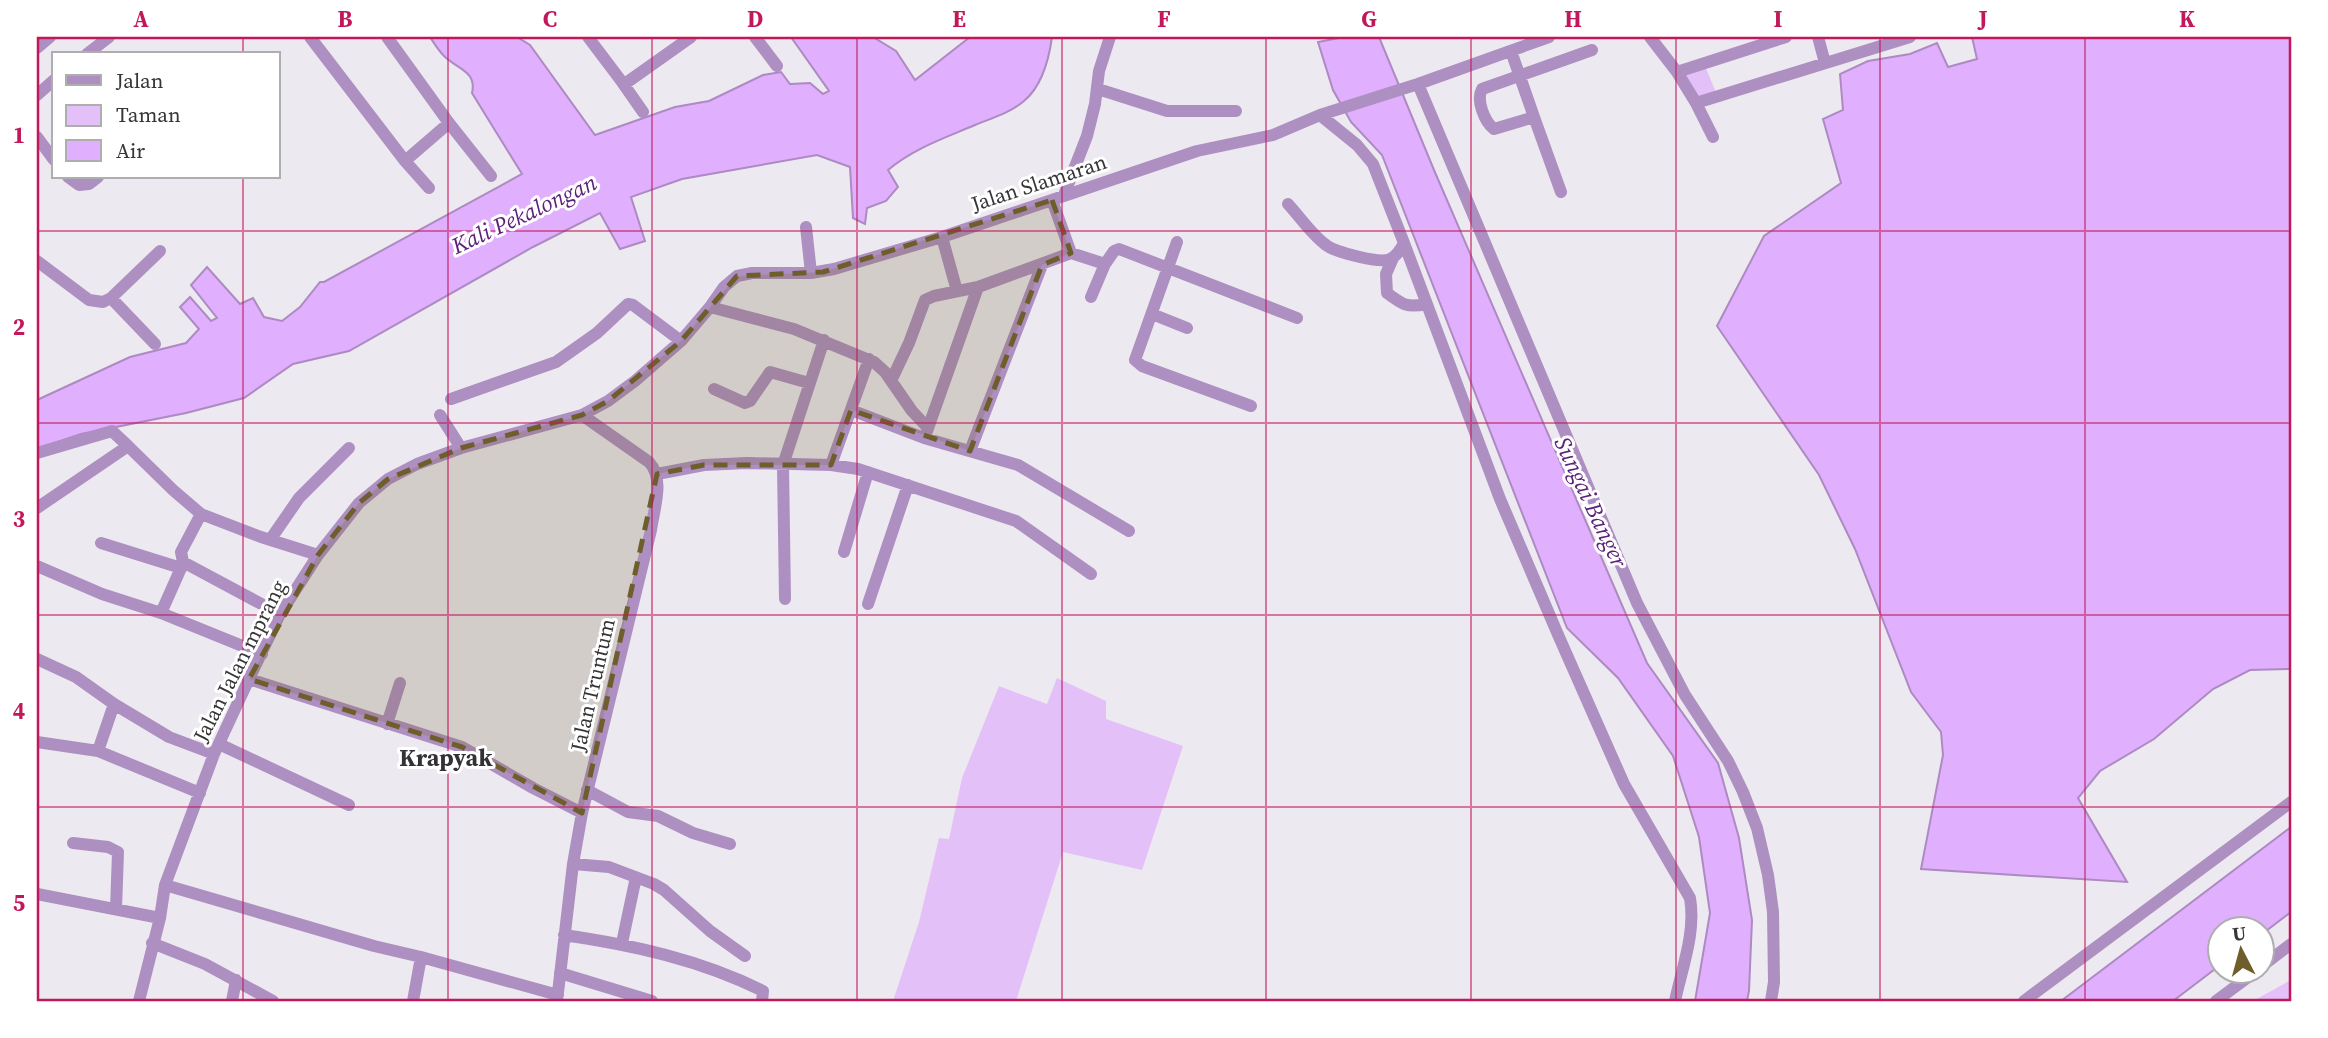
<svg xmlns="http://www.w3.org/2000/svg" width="2328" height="1038" font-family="'Source Serif 4',serif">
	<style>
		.green { fill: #e4c0f9 }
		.water { fill: #e0affd; stroke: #ad8ac2; stroke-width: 2 }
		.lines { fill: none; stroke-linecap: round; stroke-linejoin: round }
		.minor { stroke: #ae8fc1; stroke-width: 12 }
		.marked { fill: #6d5e2c; fill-opacity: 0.2; stroke: #6d5e2c; stroke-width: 5; stroke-dasharray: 14 9; stroke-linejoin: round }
		.grid { fill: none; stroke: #c2185b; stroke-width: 2; stroke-opacity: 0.55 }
		.labels { text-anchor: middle; stroke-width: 6; stroke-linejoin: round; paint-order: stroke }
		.street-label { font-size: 21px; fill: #363537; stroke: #fff }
		.water-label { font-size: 23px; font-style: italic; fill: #5d217a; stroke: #fff }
		.quarter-label { font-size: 24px; font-weight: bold; fill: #343136; stroke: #fff }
		.neatline { fill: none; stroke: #c2185b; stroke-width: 2.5 }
		.grid-label { font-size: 23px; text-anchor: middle; font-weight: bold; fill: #c2185b }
	</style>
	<rect width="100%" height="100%" fill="#ede9f0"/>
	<path class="green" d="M1705 66 1717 95 1703 99 1692 93 1681 73Z
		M1057 678 1106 701V719L1183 746 1142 870 1063 852 1016 1001H893L919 922 939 838 949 839 962 778 999 686 1047 704Z
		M2291 980V1001H2253Z"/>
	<path class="water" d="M430 37H517L530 45 595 135 675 107 709 101 763 75 781 72 790 84 810 83 823 94 829 91 791 37H873L896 51 915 80 970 37H1052C1049 59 1042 86 1024 101 1010 113 992 118 975 125 945 138 914 148 888 170L898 187 886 201 867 208 865 224 853 218 850 167 817 155 682 179 631 197 645 241 620 249 600 213 533 247 349 351 293 364 244 398 186 413 81 434 37 449V400L130 357 186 343 199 329 180 307 190 297 211 321 217 318 191 285 207 267 240 304 253 298 264 317 282 321 300 307 320 282H324L522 174 472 93C477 71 457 69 444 56 438 50 434 43 430 37Z
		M1344 37H1379L1434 170 1647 663 1718 763 1739 838 1752 920 1749 991 1747 1001H1695L1710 913 1699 837 1673 756 1618 678 1567 628 1382 155 1351 122 1333 90 1318 42Z
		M1972 37H2291V669L2250 670 2213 689 2154 739 2100 771 2078 798 2127 882 1921 869 1943 755 1941 732 1911 692 1855 549 1819 475 1717 326 1764 236 1841 183 1823 119 1843 110 1840 74 1868 61 1910 54 1937 43 1948 67 1977 59Z
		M2291 827V912L2262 934V930H2220L2219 966 2173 1001H2061Z"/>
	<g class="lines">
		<path class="minor" d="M310 37 405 161 429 188
			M387 37 449 123 491 176
			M588 37 622 82 626 83 691 37
			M755 37 777 66
			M1650 37 1677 72 1696 103 1910 37
			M1818 37 1825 63
			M37 48 50 37
			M1511 51 1534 117 1494 129C1484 121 1476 100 1482 89L1592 50
			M87 54 109 37
			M1677 72 1786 37
			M622 82 643 112
			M1418 84 1637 603 1685 695 1728 761 1743 792 1757 828 1768 875 1773 912 1774 982 1771 1001
			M1098 89 1167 111H1236
			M37 95 54 80
			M1696 103 1713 137
			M1534 117 1561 192
			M37 137 54 160
			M405 161 449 123
			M68 177 79 185 89 184 98 177
			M1064 195 1087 136 1095 104 1099 71 1110 37
			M1288 204C1300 217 1312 235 1326 245 1335 252 1380 264 1390 259 1397 256 1401 249 1404 243L1373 164 1357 145 1320 115
			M806 227 811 273
			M942 237 957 291
			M1177 242 1135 360 1142 366 1251 406
			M1404 243 1500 499 1559 637 1624 784 1690 898C1696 932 1682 968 1675 1001
			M1071 253 1105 264 1114 251 1119 249 1297 318
			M1393 258 1386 274 1387 293C1403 305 1407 308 1427 304
			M37 261 89 300 103 302 111 298 160 251
			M1091 297 1105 264
			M111 298 155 344
			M710 307 794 329 874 362 885 372 912 411 928 428
			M1152 314 1187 328
			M891 381 909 343 925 300 934 296 978 287 1071 253 1052 200
			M714 389 745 403 750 401 770 372 809 383
			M451 399 556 362 597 333 628 304 633 305 681 341
			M851 410 924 438 1018 465 1129 531
			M440 415 461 448
			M926 434 978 287
			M970 451 1042 265
			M37 453 112 431 128 446
			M831 465 869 359
			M657 474 704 465 747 463 831 465 858 469 1016 521 1091 574
			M37 508 128 446 173 490 201 514 261 537 318 555
			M270 540 299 498 349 448
			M101 543 181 568
			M844 552 868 472
			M183 562 280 614
			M37 566 102 594 161 613 262 654
			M785 599 783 465 824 340
			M868 604 908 485
			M161 613 181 568 183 562 181 552 201 514
			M37 659 76 677 114 704 169 737 214 754
			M249 679 462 747 533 788 582 813
			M387 724 400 683
			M37 742 98 751 200 793
			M219 744 349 805
			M98 751 114 704
			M587 790 628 812 658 816 693 833 730 844
			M73 843 108 847 118 852 116 909
			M573 864 609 867 654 884 664 890 710 931 745 956
			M165 885 374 946 421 957 558 995
			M37 894 160 918
			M564 935C633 945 701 960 763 991L762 1001
			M152 943 205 964 273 1001
			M622 943 636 877
			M2262 966 2291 944
			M560 973 652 1001
			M139 1001 160 918 165 885 214 754 249 679 280 614 318 555 359 503 388 479 417 464 461 448 582 415 608 401 635 381 681 341 710 307 724 287 737 276 752 273H811L834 269 942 237 1197 151 1273 135 1320 115 1418 84 1549 37
			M232 1001 236 980
			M413 1001 421 957
			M557 1001 573 864 582 813 651 530C654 508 665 479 649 462L582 415
			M2024 1001 2291 802
			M2216 1001 2255 972"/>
	</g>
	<path class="marked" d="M1052 200 1071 253 1042 265 970 451 851 410 831 465H704L657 474 582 813 462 747 249 679 318 555 359 503 388 479 461 448 582 415 608 401 681 341 737 276 823 272Z"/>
	<path class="grid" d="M243 37V54M448 37V1001M652 37V1001M857 37V1001M1062 37V1001M1266 37V1001M1471 37V1001M1676 37V1001M1880 37V1001M2085 37V1001M243 177V1001M37 231H2291M37 423H2291M37 615H2291M37 807H2291"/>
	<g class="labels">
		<g class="street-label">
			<text transform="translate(1039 183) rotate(-18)" y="7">Jalan Slamaran</text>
			<text transform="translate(240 661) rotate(-63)" y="7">Jalan Jalan mprang</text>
			<text transform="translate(593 685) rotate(-77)" y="7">Jalan Truntum</text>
		</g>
		<g class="water-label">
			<text transform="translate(524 214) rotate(-25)" y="8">Kali Pekalongan</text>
			<text transform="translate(1591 502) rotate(65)" y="8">Sungai Banger</text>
		</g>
		<g class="quarter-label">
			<text x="446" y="766">Krapyak</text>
		</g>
	</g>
	<rect width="2328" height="1038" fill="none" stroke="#ffffff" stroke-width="77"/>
	<rect x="52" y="52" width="228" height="126" fill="#ffffff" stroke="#afaeaf" stroke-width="2"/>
	<rect x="66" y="75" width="35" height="10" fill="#ae8fc1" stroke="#afaeaf" stroke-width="2"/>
	<text x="116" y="88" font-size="21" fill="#363537">Jalan</text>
	<rect x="66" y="105" width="35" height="21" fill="#e4c0f9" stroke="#afaeaf" stroke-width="2"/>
	<text x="116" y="122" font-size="21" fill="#363537">Taman</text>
	<rect x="66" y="140" width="35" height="21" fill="#e0affd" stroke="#afaeaf" stroke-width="2"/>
	<text x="116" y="158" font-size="21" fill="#363537">Air</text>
	<g transform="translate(2241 950) rotate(354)"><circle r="33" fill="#ffffff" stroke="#afaeaf" stroke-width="2"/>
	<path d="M0-5L12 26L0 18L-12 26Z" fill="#6d5e2c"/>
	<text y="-10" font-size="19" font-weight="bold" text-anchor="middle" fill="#363537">U</text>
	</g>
	<rect x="38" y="38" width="2252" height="962" class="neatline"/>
	<g class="grid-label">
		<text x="141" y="27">A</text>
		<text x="345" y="27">B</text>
		<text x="550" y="27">C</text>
		<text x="755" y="27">D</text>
		<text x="959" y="27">E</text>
		<text x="1164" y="27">F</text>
		<text x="1369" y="27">G</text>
		<text x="1573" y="27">H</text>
		<text x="1778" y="27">I</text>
		<text x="1983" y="27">J</text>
		<text x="2187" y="27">K</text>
		<text x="19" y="143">1</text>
		<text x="19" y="335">2</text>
		<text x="19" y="527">3</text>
		<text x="19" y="719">4</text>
		<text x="19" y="911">5</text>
	</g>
</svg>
